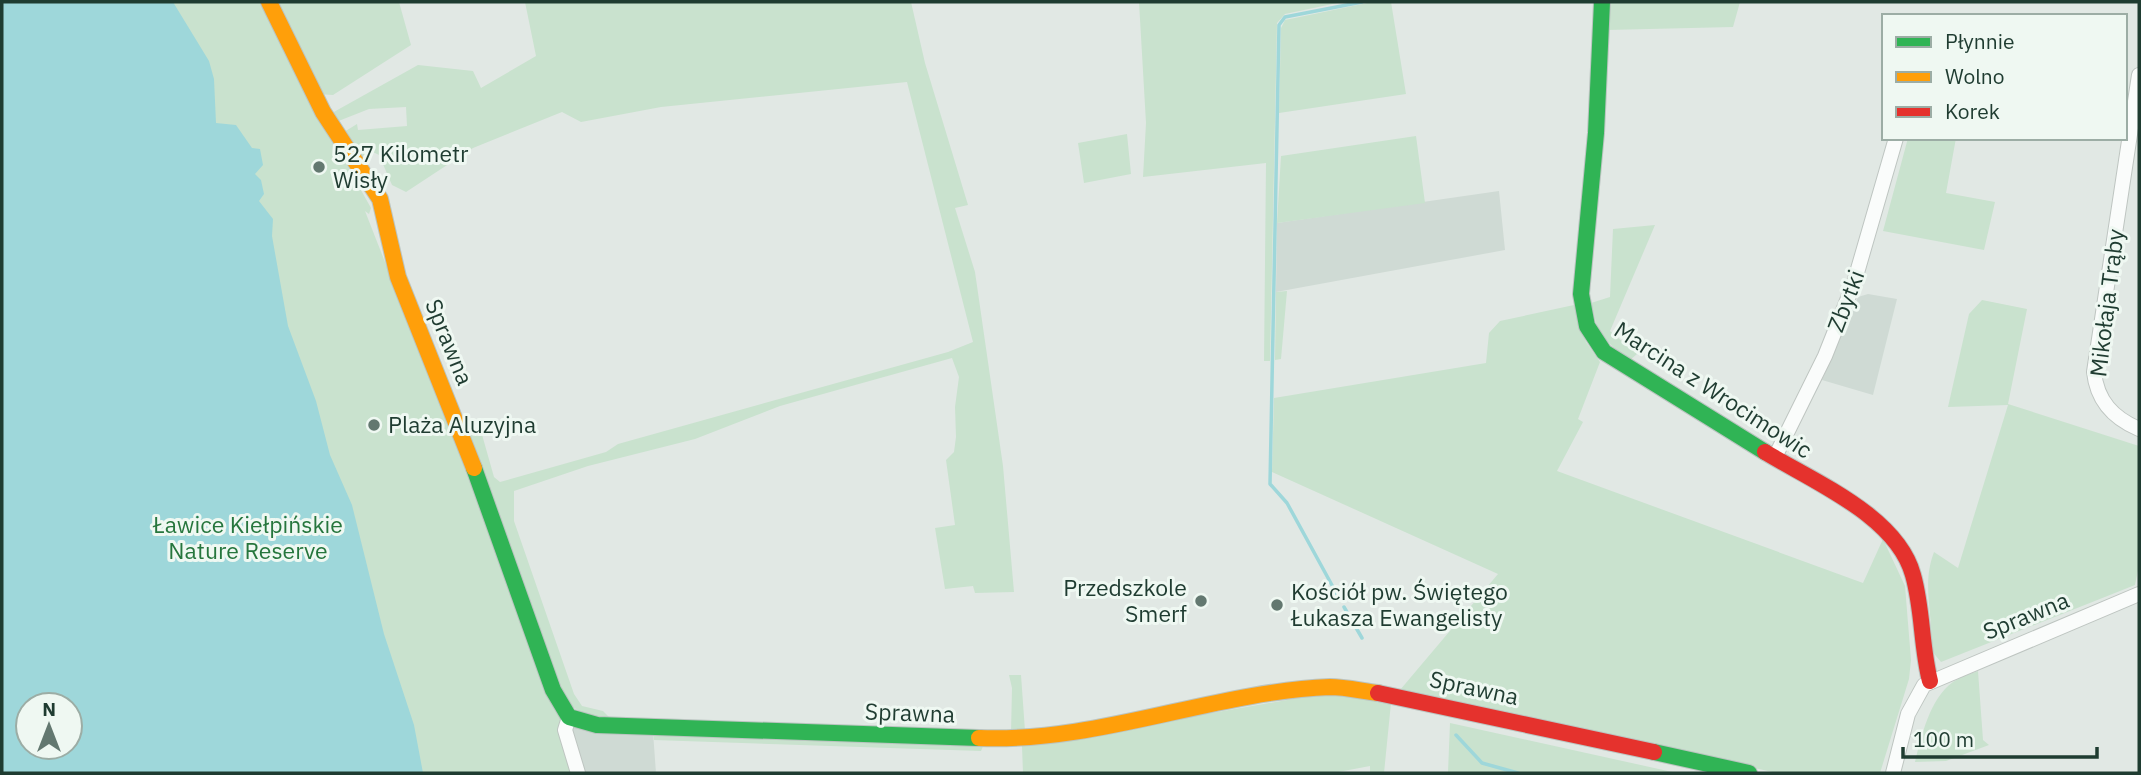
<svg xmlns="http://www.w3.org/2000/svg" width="2141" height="775" font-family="'IBM Plex Sans',sans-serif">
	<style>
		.built { fill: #cfdad4 }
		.green { fill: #c9e2ce }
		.water { fill: #9ed7da; fill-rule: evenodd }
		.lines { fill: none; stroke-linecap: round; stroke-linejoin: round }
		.stream { stroke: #9ed7da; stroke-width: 3.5 }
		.street-casing { stroke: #bec5c1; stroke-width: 16 }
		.fast-casing { stroke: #bbc4c0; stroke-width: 18 }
		.slow-casing { stroke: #bbc4c0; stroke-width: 18 }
		.jam-casing { stroke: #bbc4c0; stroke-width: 18 }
		.street { stroke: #fafcfb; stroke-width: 14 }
		.fast { stroke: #30b455; stroke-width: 16 }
		.slow { stroke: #ff9f0a; stroke-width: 16 }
		.jam { stroke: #e5322d; stroke-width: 16 }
		.poi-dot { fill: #637870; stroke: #eff8f2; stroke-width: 2.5 }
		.labels { text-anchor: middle; stroke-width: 6; stroke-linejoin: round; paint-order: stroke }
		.poi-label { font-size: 23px; fill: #1f3c31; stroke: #eff8f2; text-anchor: start }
		.street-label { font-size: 23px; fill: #1f3c31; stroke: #eff8f2 }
		.park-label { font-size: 23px; fill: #26763d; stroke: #eff8f2 }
	</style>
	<rect width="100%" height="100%" fill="#e1e8e4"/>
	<path class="built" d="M1499 191 1505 250 1276 292 1277 223Z
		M1868 294 1897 299 1873 395 1822 380 1858 297Z
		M572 723 653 732 656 773H583L569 731Z"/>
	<path class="green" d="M2 2H265L324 124 371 208 369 214 365 211 538 653 578 773H59L70 747V705Z
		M275 2H399L411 45 333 95 318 94Z
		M525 2H911L925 63 968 205 955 208 975 272 1003 466 1014 592 975 593 973 586 945 589 935 528 955 525 946 460 954 452 956 437 955 407 959 377 952 358 780 406 695 439 588 466 514 491V521L574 694 582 706 603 711 610 718 587 716 565 702 462 423 479 424 494 477 500 482 606 452 618 444 948 352 973 342 907 82 661 107 581 122 562 112 473 148 406 192 392 185 379 155 373 152 360 157 344 132 357 124 358 130 407 126 406 107 369 109 336 122 332 113 418 65 473 71 481 88 536 56Z
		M1139 2H1342L1285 14 1277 23 1270 361H1264L1266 163 1143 177 1146 123Z
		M1372 2H1391L1406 94 1279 113 1281 28 1285 20Z
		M1609 2H1740L1733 27 1607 30Z
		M1127 134 1131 174 1084 183 1078 143Z
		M1416 136 1425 203 1277 223 1281 156Z
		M1908 138H1956L1946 193 1995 202 1984 250 1883 231Z
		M1655 225 1610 331 1637 354 1629 361 1599 334 1591 303 1610 297 1613 229Z
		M1287 291 1281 359 1275 360 1276 292Z
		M1982 300 2027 309 2008 404 2139 446V565L2135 585 1941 662 1931 650C1934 615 1921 586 1934 552L1958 568 2008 405 1948 407 1969 314Z
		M1574 305 1586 342 1600 362 1578 419 1583 422 1557 471 1863 583 1883 539 1905 586 1911 660 1909 679 1880 773H1777L1400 690 1498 574 1272 472 1274 398 1486 363 1489 333 1500 321Z
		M1978 671 1983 740 1989 745 1946 761 1915 762C1921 737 1930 698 1953 682 1960 677 1970 674 1978 671Z
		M1009 675H1021L1025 731 1011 733 1012 688Z
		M1327 693 1391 703 1384 773H1370V766L1333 773H1023L1022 746Z
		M1450 723 1677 773H1451L1448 772Z
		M653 732 984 744 981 751 654 740Z"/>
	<path class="water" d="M2 2H173L209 61 214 79 216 123 236 125 252 148 260 149 263 165 255 174 261 180 264 194 259 201 273 219 272 236 288 326 316 401 330 455 352 505 384 634 414 725 423 773H2ZM28 705H70V747H28Z"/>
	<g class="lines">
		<path class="stream" d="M1339 598 1287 503 1270 484 1279 25 1285 17 1362 2
			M1344 607 1362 638
			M1456 735 1482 763 1518 773"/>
		<defs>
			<path id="street" d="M2139 75 2094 372C2097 401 2113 418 2139 429
				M1775 457 1825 356 1854 283 1896 138
				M569 717 565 730 578 773
				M1893 773 1908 714 1924 685 2139 594"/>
			<path id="fast" d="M1602 2 1596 133 1581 294 1587 326 1604 352 1765 452
				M474 468 553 690 569 717 597 725 979 738
				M1654 752 1749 773"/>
			<path id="slow" d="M269 2 323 112 380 199 398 277 474 468
				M979 738C1098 743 1211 692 1330 687 1345 687 1362 691 1378 693"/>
			<path id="jam" d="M1765 452C1814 482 1897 516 1913 575 1923 610 1921 646 1930 681
				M1378 693 1654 752"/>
		</defs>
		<use href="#street" class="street-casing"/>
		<use href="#fast" class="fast-casing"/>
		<use href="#slow" class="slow-casing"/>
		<use href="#jam" class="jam-casing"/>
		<use href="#street" class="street"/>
		<use href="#fast" class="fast"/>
		<use href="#slow" class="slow"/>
		<use href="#jam" class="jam"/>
	</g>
	<g class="poi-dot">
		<circle cx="319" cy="167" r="7"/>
		<circle cx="374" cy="425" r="7"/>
		<circle cx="1201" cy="601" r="7"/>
		<circle cx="1277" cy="605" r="7"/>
	</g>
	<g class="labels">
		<g class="poi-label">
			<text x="333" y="162">527 Kilometr<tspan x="333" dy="26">Wisły</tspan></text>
			<text x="388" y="433">Plaża Aluzyjna</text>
			<text x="1187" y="596" text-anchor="end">Przedszkole<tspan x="1187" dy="26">Smerf</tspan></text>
			<text x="1291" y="600">Kościół pw. Świętego<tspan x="1291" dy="26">Łukasza Ewangelisty</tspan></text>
		</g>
		<g class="street-label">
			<text transform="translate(1846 301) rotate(-69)" y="8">Zbytki</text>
			<text transform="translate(2107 303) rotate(-83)" y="8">Mikołaja Trąby</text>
			<text transform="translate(449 342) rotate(68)" y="8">Sprawna</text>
			<text transform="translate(1713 390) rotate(33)" y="8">Marcina z Wrocimowic</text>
			<text transform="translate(2026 616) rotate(-22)" y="8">Sprawna</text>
			<text transform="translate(1474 688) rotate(12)" y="8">Sprawna</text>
			<text transform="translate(910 713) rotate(2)" y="8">Sprawna</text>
		</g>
		<g class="park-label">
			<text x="248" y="533">Ławice Kiełpińskie<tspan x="248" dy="26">Nature Reserve</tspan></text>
		</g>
	</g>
	<rect width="2141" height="775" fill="none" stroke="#1f3c31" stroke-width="7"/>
	<rect x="1882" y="14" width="245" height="126" fill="#eff8f2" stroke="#9cada5" stroke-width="2"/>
	<rect x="1896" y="37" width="35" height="10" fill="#30b455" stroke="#9cada5" stroke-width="2"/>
	<text x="1945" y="49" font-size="21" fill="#1f3c31">Płynnie</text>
	<rect x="1896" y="72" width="35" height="10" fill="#ff9f0a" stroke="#9cada5" stroke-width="2"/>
	<text x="1945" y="84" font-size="21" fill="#1f3c31">Wolno</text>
	<rect x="1896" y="107" width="35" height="10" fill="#e5322d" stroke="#9cada5" stroke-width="2"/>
	<text x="1945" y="119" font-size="21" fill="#1f3c31">Korek</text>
	<g transform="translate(49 726)"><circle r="33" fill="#eff8f2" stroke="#9cada5" stroke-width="2"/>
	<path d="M0-5L12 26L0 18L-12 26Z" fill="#637870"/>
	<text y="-10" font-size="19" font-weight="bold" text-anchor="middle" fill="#1f3c31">N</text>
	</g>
	<path d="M1903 747v10h194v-10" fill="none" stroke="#1f3c31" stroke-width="3.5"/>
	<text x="1913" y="747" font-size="21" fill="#1f3c31" stroke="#eff8f2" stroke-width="5" paint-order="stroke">100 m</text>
</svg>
